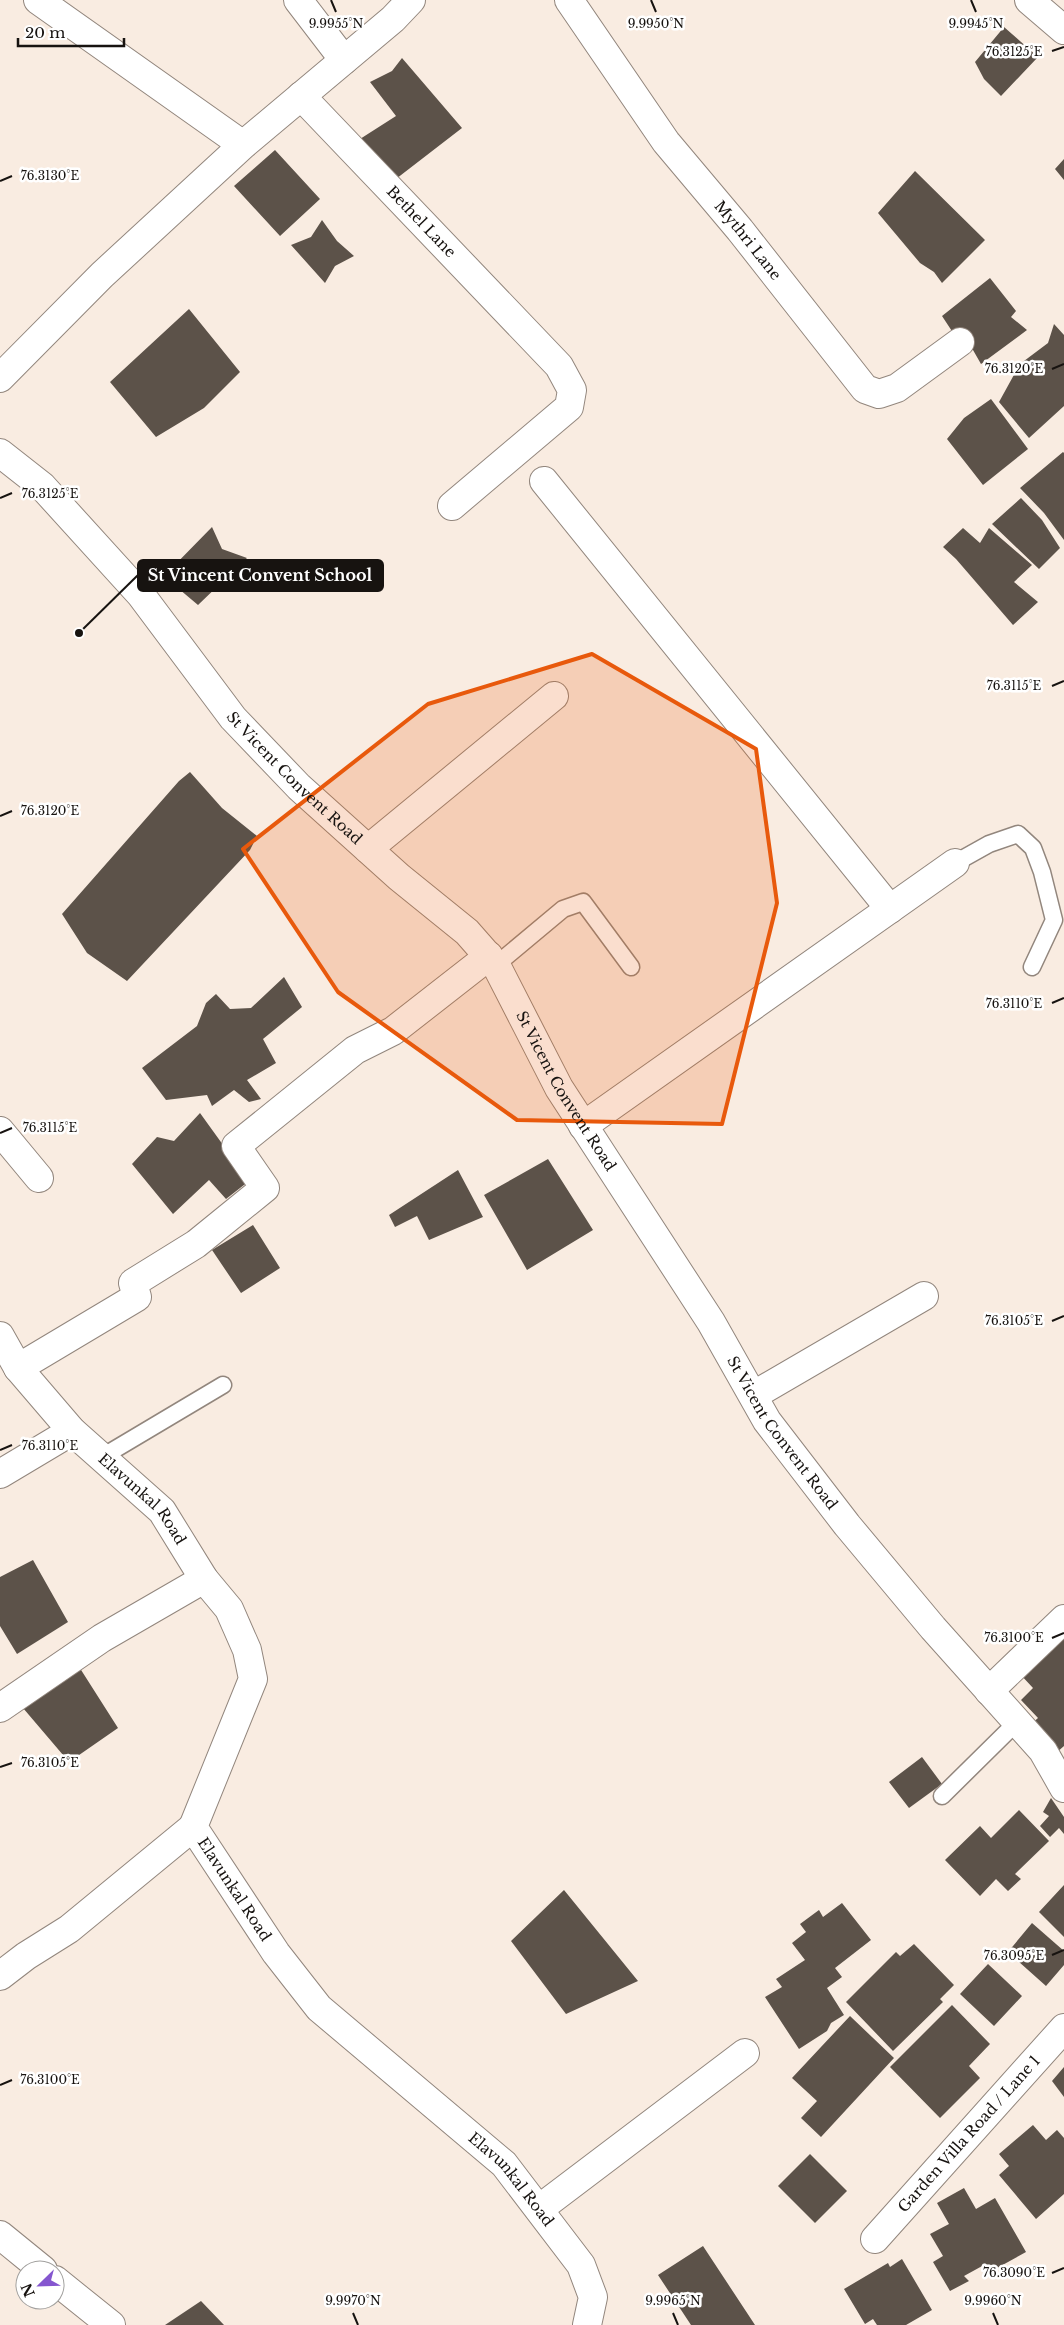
<svg xmlns="http://www.w3.org/2000/svg" width="1064" height="2325" font-family="'Libre Baskerville',serif">
	<style>
		.building { fill: #5c5249 }
		.lines { fill: none; stroke-linecap: round; stroke-linejoin: round }
		.lane-casing { stroke: #92867d; stroke-width: 19 }
		.street-casing { stroke: #92867d; stroke-width: 30 }
		.secondary-casing { stroke: #92867d; stroke-width: 30 }
		.lane { stroke: #fff; stroke-width: 16 }
		.street { stroke: #fff; stroke-width: 28 }
		.secondary { stroke: #fff; stroke-width: 28 }
		.marked { fill: #e8590c; fill-opacity: 0.2; stroke: #e8590c; stroke-width: 4; stroke-linejoin: round }
		.ticks { fill: none; stroke: #171310; stroke-width: 2 }
		.labels { text-anchor: middle; stroke-width: 5; stroke-linejoin: round; paint-order: stroke }
		.street-label { font-size: 15px; fill: #171310; stroke: #fff }
		.ticks-label { font-size: 12px; text-anchor: middle; fill: #171310; stroke: #fff; stroke-width: 5; stroke-linejoin: round; paint-order: stroke }
		.leader { fill: none; stroke: #171310; stroke-width: 2 }
		.callout-dot { fill: #171310; stroke: #fff; stroke-width: 2 }
		.callout { fill: #171310; stroke: #171310; stroke-width: 2 }
		.callout-label { font-size: 16px; text-anchor: middle; font-weight: bold; fill: #fff }
	</style>
	<rect width="100%" height="100%" fill="#f9ece1"/>
	<path class="building" d="M1004 27 1038 57 1001 96 984 79 975 62Z
		M402 58 462 128 392 182 360 139 396 116 370 82 392 71Z
		M275 150 320 199 280 236 234 186Z
		M1064 159V180L1055 169Z
		M915 171 985 240 942 283 934 272 920 263 878 213Z
		M322 220 337 241 354 256 335 266 325 283 291 245 311 237Z
		M990 278 1016 311 1011 317 1027 330 981 364 973 350 965 351 942 316Z
		M189 309 240 372 204 408 156 437 110 382Z
		M1054 324 1064 335V406L1029 438 999 402 1020 364 1048 343Z
		M991 399 1028 449 983 485 947 439 964 418Z
		M1063 452 1064 453V540L1044 513 1020 488Z
		M1021 498 1042 520 1060 548 1039 569 992 524Z
		M212 527 222 549 247 558 198 605 179 589 166 574Z
		M963 528 980 543 989 528 1032 565 1014 582 1038 602 1013 625 956 559 943 547Z
		M190 772 222 808 257 836 250 850 127 981 87 953 62 914 179 781Z
		M284 977 302 1007 263 1039 276 1063 247 1080 261 1099 249 1102 234 1090 212 1106 207 1095 166 1100 142 1068 197 1026 206 1003 216 994 230 1009 251 1008Z
		M200 1113 249 1181 226 1199 209 1180 173 1214 132 1164 157 1137 174 1141Z
		M548 1159 593 1230 527 1270 484 1195Z
		M458 1170 483 1217 429 1240 417 1216 395 1227 389 1215Z
		M253 1225 280 1268 241 1293 212 1250Z
		M33 1560 68 1622 17 1654 0 1626V1577Z
		M1064 1636V1746L1056 1753 1030 1725 1038 1718 1021 1700 1033 1688 1020 1674Z
		M76 1662 118 1728 69 1762 23 1708Z
		M922 1757 942 1784 909 1808 889 1782Z
		M1051 1798 1064 1817V1834L1059 1828 1050 1837 1040 1826 1049 1816 1043 1812Z
		M1019 1810 1049 1841 1015 1874 1021 1879 1008 1891 996 1879 980 1896 945 1860 980 1826 991 1838Z
		M1064 1885V1937L1039 1912Z
		M564 1890 638 1981 566 2014 511 1941Z
		M842 1903 871 1940 835 1968 842 1977 827 1988 844 2015 831 2023 827 2031 799 2049 765 1997 782 1987 776 1979 805 1960 792 1943 806 1932 800 1924 819 1910 823 1917Z
		M1032 1923 1064 1951V1965L1046 1986 1008 1952Z
		M914 1944 954 1985 940 1999 943 2002 893 2051 846 2002 896 1952 900 1956Z
		M988 1964 1022 1996 994 2026 960 1994Z
		M952 2005 990 2044 969 2066 980 2078 940 2118 890 2067Z
		M850 2016 894 2058 821 2137 801 2118 817 2101 792 2078Z
		M1064 2067V2097L1052 2081Z
		M1033 2125 1046 2140 1057 2130 1064 2138V2194L1036 2219 999 2175 1009 2166 999 2154Z
		M810 2154 847 2191 815 2223 778 2186Z
		M964 2188 976 2209 995 2198 1026 2252 988 2273 984 2265 964 2276 969 2281 950 2291 933 2262 943 2256 930 2234 949 2224 937 2203Z
		M703 2246 755 2325H691L658 2275Z
		M902 2259 932 2310 906 2325H877L873 2319 865 2324 844 2289 888 2263 890 2267Z
		M201 2301 224 2325H165Z"/>
	<g class="lines">
		<defs>
			<path id="lane" d="M955 863 989 844 1018 834 1033 848 1042 872 1054 920 1032 967
				M496 965 563 909 583 902 631 967
				M102 1457 223 1385
				M942 1796 1017 1722"/>
			<g id="street">
				<path d="M298 0 344 60"/>
				<path id="s1" d="M569 0 666 142 740 230 865 389 879 394 897 388 960 342"/>
				<path d="M1029 0 1064 30"/>
				<path id="s2" d="M301 96 559 366 572 390 569 407 452 506"/>
				<path id="s3" d="M0 453 42 486 141 595 233 718 299 787 399 877 467 932 496 965 559 1088 711 1322 767 1421 847 1525 933 1628 1043 1751 1064 1788"/>
				<path d="M544 481 890 909"/>
				<path d="M368 849 554 696"/>
				<path d="M583 1126 955 863"/>
				<path d="M0 1131 39 1178"/>
				<path id="s4" d="M0 1336 18 1368 72 1431 162 1511 204 1579 229 1609 247 1650 253 1679 193 1827 276 1953 319 2008 504 2164 581 2265 593 2297 587 2325"/>
				<path d="M18 1368 137 1297 133 1283 196 1244 265 1188 236 1146 355 1050 393 1031 489 956"/>
				<path d="M754 1395 924 1296"/>
				<path d="M0 1474 72 1431"/>
				<path d="M989 1691 1064 1619"/>
				<path d="M0 1708 102 1638 204 1579"/>
				<path d="M0 1976 26 1956 69 1929 193 1827"/>
				<path d="M539 2209 745 2053"/>
				<path id="s5" d="M875 2239 1064 2028"/>
			</g>
			<path id="secondary" d="M38 0 243 145
				M0 378 102 275 243 145 393 19 411 0
				M0 2235 43 2270
				M55 2280 111 2325"/>
		</defs>
		<use href="#lane" class="lane-casing"/>
		<use href="#street" class="street-casing"/>
		<use href="#secondary" class="secondary-casing"/>
		<use href="#lane" class="lane"/>
		<use href="#street" class="street"/>
		<use href="#secondary" class="secondary"/>
	</g>
	<path class="marked" d="M592 654 756 749 777 903 722 1124 517 1120 338 992 243 849 428 704Z"/>
	<path class="ticks" d="M331 0 336 12M651 0 656 12M971 0 976 12M1052 51 1064 47M0 181 12 176M1052 369 1064 364M0 498 12 493M1052 686 1064 681M0 816 12 811M1052 1003 1064 998M0 1133 12 1128M1052 1321 1064 1316M0 1450 12 1445M1052 1638 1064 1633M0 1767 12 1763M1052 1955 1064 1950M0 2085 12 2080M1052 2273 1064 2268M353 2313 358 2325M673 2313 678 2325M993 2313 998 2325"/>
	<g class="labels">
		<g class="street-label">
			<text dy="5" stroke="none"><textPath href="#s2" startOffset="174">Bethel Lane</textPath></text>
			<text dy="5" stroke="none"><textPath href="#s1" startOffset="300">Mythri Lane</textPath></text>
			<text dy="5" stroke="none"><textPath href="#s3" startOffset="440">St Vicent Convent Road</textPath></text>
			<text dy="5" stroke="none"><textPath href="#s3" startOffset="860">St Vicent Convent Road</textPath></text>
			<text dy="5" stroke="none"><textPath href="#s3" startOffset="1265">St Vicent Convent Road</textPath></text>
			<text dy="5" stroke="none"><textPath href="#s4" startOffset="218">Elavunkal Road</textPath></text>
			<text dy="5" stroke="none"><textPath href="#s4" startOffset="668">Elavunkal Road</textPath></text>
			<text dy="5" stroke="none"><textPath href="#s5" startOffset="141">Garden Villa Road / Lane 1</textPath></text>
			<text dy="5" stroke="none"><textPath href="#s4" startOffset="1072">Elavunkal Road</textPath></text>
		</g>
	</g>
	<g class="ticks-label">
		<text x="336" y="28">9.9955°N</text>
		<text x="656" y="28">9.9950°N</text>
		<text x="976" y="28">9.9945°N</text>
		<text x="1014" y="56">76.3125°E</text>
		<text x="50" y="180">76.3130°E</text>
		<text x="1014" y="373">76.3120°E</text>
		<text x="50" y="498">76.3125°E</text>
		<text x="1014" y="690">76.3115°E</text>
		<text x="50" y="815">76.3120°E</text>
		<text x="1014" y="1008">76.3110°E</text>
		<text x="50" y="1132">76.3115°E</text>
		<text x="1014" y="1325">76.3105°E</text>
		<text x="50" y="1450">76.3110°E</text>
		<text x="1014" y="1642">76.3100°E</text>
		<text x="50" y="1767">76.3105°E</text>
		<text x="1014" y="1960">76.3095°E</text>
		<text x="50" y="2084">76.3100°E</text>
		<text x="1014" y="2277">76.3090°E</text>
		<text x="353" y="2305">9.9970°N</text>
		<text x="673" y="2305">9.9965°N</text>
		<text x="993" y="2305">9.9960°N</text>
	</g>
	<path class="leader" d="M79 633L138 575"/>
	<circle class="callout-dot" cx="79" cy="633" r="5"/>
	<rect class="callout" x="138" y="560" width="245" height="31" rx="5"/>
	<g class="callout-label">
		<text x="260" y="581">St Vincent Convent School</text>
	</g>
	<g transform="translate(40 2285) rotate(247)"><circle r="24" fill="#ffffff" stroke="#a2a19f"/>
	<path d="M0-4L9 19L0 12L-9 19Z" fill="#8556cf"/>
	<text y="-8" font-size="14" font-weight="bold" text-anchor="middle" fill="#171310">N</text>
	</g>
	<path d="M18 38v8h106v-8" fill="none" stroke="#171310" stroke-width="2.5"/>
	<text x="25" y="38" font-size="15" fill="#171310" stroke="#ffffff" stroke-width="4" paint-order="stroke">20 m</text>
</svg>
